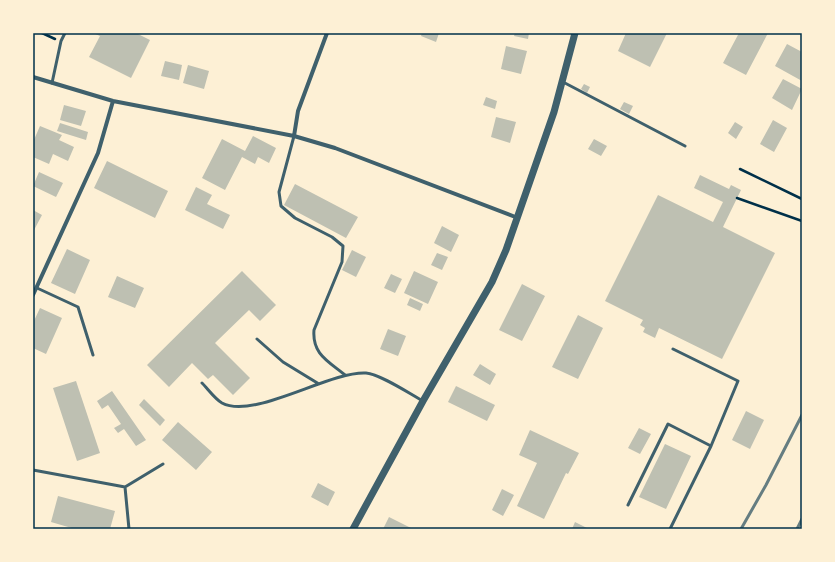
<svg xmlns="http://www.w3.org/2000/svg" width="835" height="562" font-family="Manrope,sans-serif">
	<style>
		.building { fill: #bec0b2 }
		.lines { fill: none; stroke-linecap: round; stroke-linejoin: round }
		.path { stroke: #003049; stroke-width: 2.5 }
		.service { stroke: #3f606c; stroke-width: 3 }
		.minor { stroke: #3f606c; stroke-width: 4 }
		.tertiary { stroke: #3f606c; stroke-width: 7 }
		.rail { stroke: #657d81; stroke-width: 3 }
		.neatline { fill: none; stroke: #003049; stroke-width: 1.5 }
	</style>
	<rect width="100%" height="100%" fill="#fdf0d5"/>
	<path class="building" d="M93 33H136L150 40 131 78 89 57 100 36Z
		M422 33H439L436 42 421 36Z
		M515 33H529L528 39 514 36Z
		M626 33H667L650 67 618 51Z
		M739 33H768L746 75 723 63Z
		M787 44 802 52V81L775 66Z
		M506 46 527 51 521 74 501 69Z
		M165 61 182 65 179 80 161 76Z
		M188 65 209 71 204 89 183 83Z
		M783 79 802 89 792 110 772 98Z
		M584 84 590 87 587 93 581 89Z
		M486 97 497 101 495 109 483 105Z
		M624 102 633 106 629 114 620 109Z
		M64 105 86 111 81 126 60 120Z
		M496 117 516 122 510 143 491 137Z
		M773 120 787 128 774 152 760 144Z
		M735 122 743 127 736 139 728 133Z
		M60 123 88 132 86 140 57 131Z
		M40 126 62 135 59 140 74 147 68 161 53 154 49 164 33 157V142Z
		M253 136 276 148 269 163 258 157 255 164 242 157 225 190 202 178 222 139 245 151Z
		M594 139 607 146 601 156 588 149Z
		M107 161 168 191 155 218 94 188Z
		M39 172 63 183 56 197 33 186Z
		M700 175 729 189 731 185 741 190 723 227 775 253 722 359 659 328 655 338 643 332 645 328 640 325 643 320 605 301 658 195 713 222 723 202 694 188Z
		M295 184 358 217 346 238 284 205Z
		M196 187 212 195 207 204 230 215 223 229 185 210Z
		M33 210 42 215 33 232Z
		M442 226 459 235 451 252 434 243Z
		M67 249 90 260 75 294 51 283Z
		M352 250 366 257 356 277 342 270Z
		M437 253 448 257 442 270 431 265Z
		M242 271 276 305 260 321 249 310 215 343 250 378 233 395 213 375 208 379 192 363 169 387 147 365Z
		M414 271 438 282 428 304 404 293Z
		M391 274 402 279 395 293 384 288Z
		M117 276 144 288 135 308 108 297Z
		M522 284 545 296 522 341 499 330Z
		M410 298 423 304 420 311 407 305Z
		M40 308 62 318 46 354 33 348V323Z
		M578 315 603 328 578 379 552 367Z
		M388 329 406 336 398 356 380 349Z
		M480 364 496 374 490 385 473 375Z
		M76 381 100 453 77 461 53 388Z
		M456 386 495 405 487 421 448 402Z
		M112 391 146 440 136 446 124 429 118 433 114 428 121 424 108 405 102 409 97 401Z
		M144 399 165 420 160 426 139 405Z
		M746 411 764 420 750 449 732 440Z
		M178 422 212 452 196 470 162 440Z
		M639 428 651 434 640 454 628 448Z
		M530 430 579 453 568 474 566 473 544 519 517 506 537 463 519 455Z
		M665 444 691 456 666 509 639 497Z
		M318 483 335 492 328 506 311 497Z
		M502 489 514 495 503 516 492 510Z
		M58 496 115 511 110 529H75L51 522Z
		M389 517 413 529H383Z
		M575 522 589 529H572Z"/>
	<g class="lines">
		<path class="path" d="M42 33 55 39
			M740 169 802 199
			M737 198 802 221"/>
		<path class="service" d="M563 82 685 146
			M52 83 61 41 65 33
			M294 136 279 192 281 206 295 218 332 237 343 246 342 262 314 330C312 354 328 361 345 375
			M37 288 78 307 93 355
			M257 339 283 362 319 384
			M202 383C208 389 215 399 222 403 254 420 329 371 366 373 380 374 410 394 423 401
			M33 470 125 487 163 464
			M125 487 129 529
			M628 505 668 424 711 446
			M670 529 711 446 738 381 673 349"/>
		<path class="minor" d="M33 77 113 101 294 136 335 148 518 218
			M294 136 298 111 327 33
			M33 295 98 153 113 101"/>
		<path class="tertiary" d="M353 529 423 401 492 282 506 250 554 112 575 33"/>
		<path class="rail" d="M741 529 766 485 802 415
			M797 529 802 519"/>
	</g>
	<rect width="835" height="562" fill="none" stroke="#fdf0d5" stroke-width="68"/>
	<rect x="34" y="34" width="767" height="494" class="neatline"/>
</svg>
